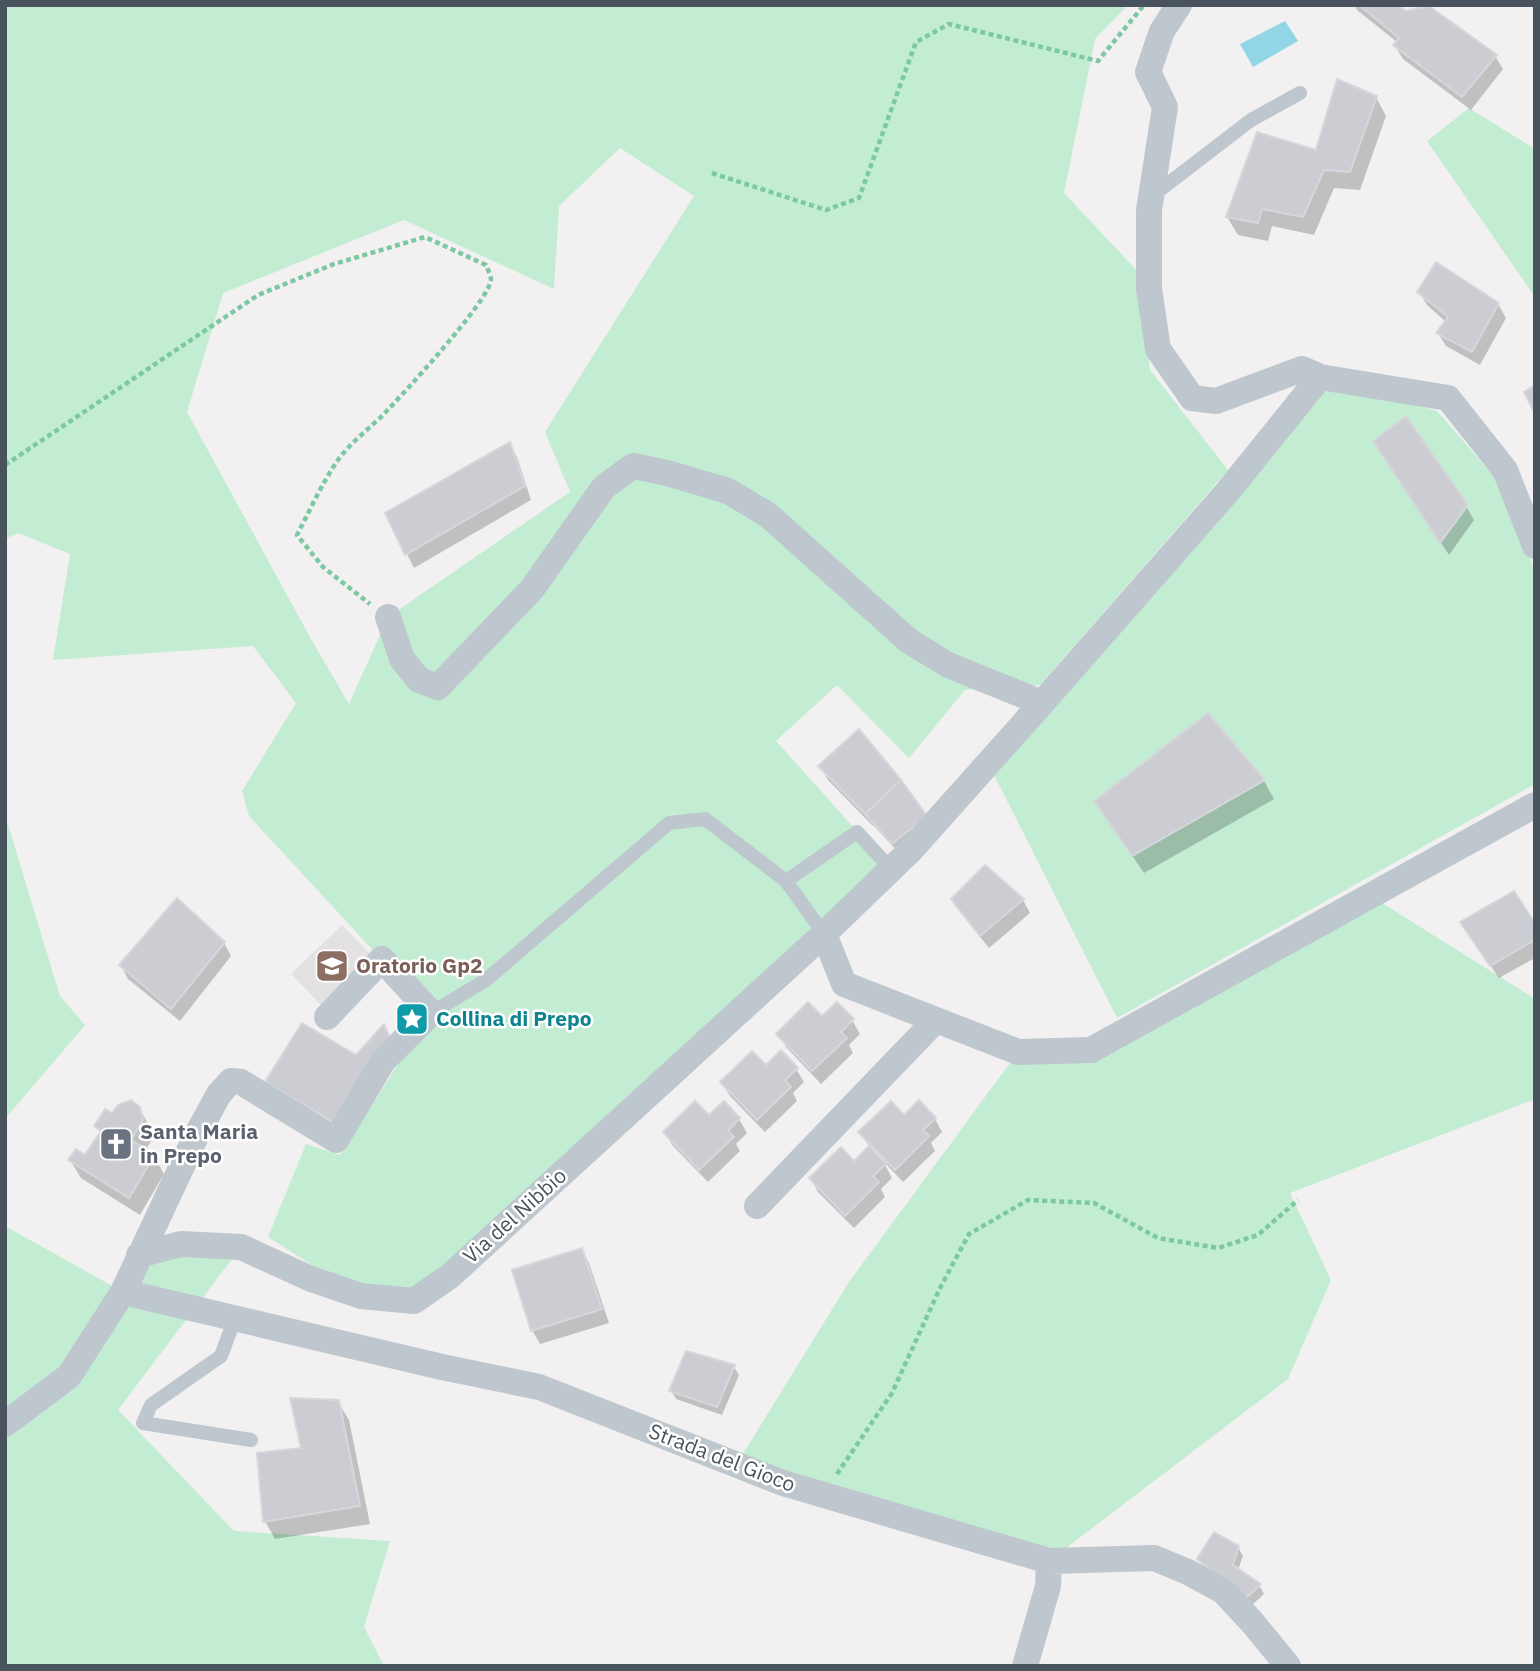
<svg xmlns="http://www.w3.org/2000/svg" width="1540" height="1671" font-family="'IBM Plex Sans',sans-serif">
	<style>
		.education { fill: #e3e1e2 }
		.green { fill: #c2edd3; fill-rule: evenodd }
		.water { fill: #92d5e6 }
		.shadow { fill: #0003 }
		.building { fill: #cbcdd2; stroke: #d5d7db; stroke-width: 2 }
		.lines { fill: none; stroke-linecap: round; stroke-linejoin: round }
		.path { stroke: #7cc8a3; stroke-width: 4.5; stroke-dasharray: 5 3.5; stroke-linecap: butt }
		.lane { stroke: #bfc7ce; stroke-width: 14 }
		.street { stroke: #bfc7ce; stroke-width: 26 }
		.labels { text-anchor: middle; stroke-width: 5; stroke-linejoin: round; paint-order: stroke }
		.education-label { font-size: 21px; font-weight: bold; fill: #785e54; stroke: #fff; text-anchor: start }
		.culture-label { font-size: 21px; font-weight: bold; fill: #0d838f; stroke: #fff; text-anchor: start }
		.worship-label { font-size: 21px; font-weight: bold; fill: #5b616d; stroke: #fff; text-anchor: start }
		.street-label { font-size: 21px; fill: #49535d; stroke: #fff }
	</style>
	<rect width="100%" height="100%" fill="#f2f0f0"/>
	<path class="education" d="M342 925 373 957 322 1006 291 974Z"/>
	<path class="green" d="M5 5H1128L1095 39 1064 193 1141 275 1150 370 1228 470 1040 685 965 690 909 758 837 685 776 741 891 869 414 1301 361 1296 268 1237 306 1144 340 1155 431 1013 249 816 242 791 296 703 253 646 53 660 70 554 18 533 5 539ZM620 148 694 196 545 432 570 492 388 617 349 704 311 639 187 412 223 293 404 220 554 289 559 206Z
		M1469 108 1535 149V297L1427 141Z
		M1324 378 1437 411 1506 490 1535 573V784L1117 1018 994 775Z
		M5 815 60 996 85 1025 5 1119Z
		M1371 896 1535 999V1099L1290 1193 1331 1280 1288 1379 1049 1561 736 1465 849 1282 1018 1052 1091 1050Z
		M5 1226 123 1292 139 1255 241 1247 118 1410 234 1531 390 1541 364 1627 384 1666H5Z"/>
	<path class="water" d="M1285 21 1298 41 1253 67 1240 44Z"/>
	<path class="shadow" d="M1355 5H1396L1405 13 1495 56 1503 69 1471 110 1403 59 1395 46 1397 42 1357 10Z
		M1376 97 1386 116 1360 190 1334 188 1314 235 1272 226 1268 241 1238 235 1227 217 1258 135 1318 152Z
		M1419 292 1498 304 1506 318 1480 365 1446 346 1438 333 1446 322 1427 305Z
		M509 444 517 457 531 500 414 568 387 514Z
		M1383 455 1466 506 1474 520 1449 555Z
		M1208 715 1264 781 1274 799 1144 873 1107 819Z
		M821 767 926 817 898 852 874 826H873L828 780Z
		M953 900H1023L1030 913 989 948 961 913Z
		M1535 926V958L1499 978 1470 936Z
		M224 943 231 956 180 1021 128 979 121 965Z
		M822 1019 852 1020 860 1034 849 1045 853 1053 821 1084 786 1047 778 1034Z
		M766 1067 796 1069 804 1082 793 1093 797 1101 765 1132 730 1096 722 1083Z
		M724 1103 739 1119 747 1133 736 1144 740 1151 708 1182 673 1146 665 1133 709 1117Z
		M139 1108 150 1127 152 1139 146 1150 154 1156 164 1174 140 1215 81 1178 70 1160 86 1158 101 1134 96 1126 112 1116Z
		M904 1117 935 1119 942 1132 931 1143 935 1151 903 1182 886 1164 885 1165 892 1178 881 1189 885 1197 854 1228 818 1192 811 1178 854 1163 870 1148 861 1133Z
		M581 1250 589 1263 609 1323 540 1344 532 1330Z
		M687 1354 734 1367 739 1375 722 1415 676 1399 671 1391Z
		M338 1402 349 1420 370 1524 275 1539 265 1521 303 1450Z
		M1238 1547 1243 1556 1238 1570 1259 1585 1264 1594 1251 1606 1204 1568 1199 1559Z"/>
	<path class="building" d="M1359 5H1399L1405 11 1429 6 1497 55 1462 97 1393 45 1399 38Z
		M1337 79 1377 96 1350 172 1324 170 1303 217 1262 209 1258 223 1226 217 1257 132 1316 150Z
		M1436 262 1499 303 1472 352 1436 333 1448 317 1417 292Z
		M1535 385V414L1524 392Z
		M1406 416 1468 505 1440 543 1373 441Z
		M510 442 525 486 405 555 385 513Z
		M1208 713 1265 780 1132 856 1094 801Z
		M859 729 901 780 865 814 818 766Z
		M901 780 927 816 892 844 865 814Z
		M985 865 1024 899 980 936 951 899Z
		M1514 891 1535 923V940L1490 966 1460 922Z
		M177 898 225 942 171 1009 119 965Z
		M808 1002 822 1016 837 1002 854 1019 841 1032 847 1038 812 1071 776 1034Z
		M302 1023 356 1055 384 1024 392 1043 337 1124 265 1082Z
		M781 1050 798 1068 785 1080 791 1087 757 1120 720 1082 752 1051 766 1065Z
		M131 1100 140 1107 143 1120 131 1140 155 1154 129 1198 68 1160 76 1149 85 1155 101 1131 94 1126 105 1109 112 1113 118 1105Z
		M919 1100 936 1118 923 1130 929 1136 895 1170 858 1132 891 1101 904 1115Z
		M695 1101 709 1115 724 1101 740 1118 728 1131 734 1137 699 1170 663 1132Z
		M869 1146 886 1164 873 1176 879 1182 845 1216 809 1178 841 1147 854 1161Z
		M582 1248 602 1309 531 1331 512 1270Z
		M686 1351 735 1365 717 1407 669 1391Z
		M290 1398 339 1400 360 1506 263 1522 257 1453 301 1448Z
		M1214 1532 1239 1546 1233 1565 1261 1584 1246 1598 1197 1559Z"/>
	<g class="lines">
		<path class="path" d="M712 173 826 210 859 198 916 42 949 24 1098 61 1144 5
			M5 465 258 295 334 264 425 237 486 265C488 270 491 275 491 280 489 301 402 395 384 414 370 428 350 443 338 460 322 483 310 510 297 535L323 567 370 604
			M837 1474 892 1393 940 1288 969 1234 1028 1200 1094 1203 1158 1238 1218 1248 1258 1235 1298 1200"/>
		<path class="lane" d="M1152 196 1251 120 1300 93
			M786 881 857 832 891 869
			M431 1013 486 980 669 823 705 819 786 881 824 934
			M235 1318 221 1356 151 1405 143 1423 251 1440"/>
		<path class="street" d="M1179 5 1162 31 1148 72 1165 107 1149 210V289L1158 349 1192 398 1216 401 1302 369 1320 377
			M388 617 402 659 419 680 438 687 532 589 604 487 633 466 667 473 728 491 768 515 909 641 948 665 1042 703
			M824 934 844 984 1018 1052 1091 1050 1535 805
			M757 1206 936 1020
			M139 1255 181 1244 241 1247 311 1279 361 1296 414 1301 450 1276 824 934 910 851 1042 703 1228 491 1320 377 1448 398 1505 470 1535 546
			M123 1292 442 1367 539 1387 783 1483 1049 1561 1154 1558 1188 1572 1223 1591 1252 1622 1288 1666
			M5 1424 69 1376 123 1292 196 1136 219 1094 231 1081 241 1082 336 1140 383 1061 431 1013 382 959 327 1017
			M1025 1666 1048 1586 1049 1561"/>
	</g>
	<defs>
		<symbol id="school-square" viewBox="-11 -11 22 22"><rect x="-9" y="-9" width="18" height="18" rx="4" fill="#8d6e63" stroke="#fff"/><path d="M0-5L7-2L0 1L-7-2ZM-4 1L0 2.5L4 1V4Q0 6-4 4Z" fill="#fff"/></symbol>
		<symbol id="sight-square" viewBox="-11 -11 22 22"><rect x="-9" y="-9" width="18" height="18" rx="4" fill="#0f9aa8" stroke="#fff"/><path d="M0-6L1.8-2.2L6-1.7L2.9 1.2L3.7 5.4L0 3.3L-3.7 5.4L-2.9 1.2L-6-1.7L-1.8-2.2Z" fill="#fff"/></symbol>
		<symbol id="church-square" viewBox="-11 -11 22 22"><rect x="-9" y="-9" width="18" height="18" rx="4" fill="#6b7280" stroke="#fff"/><path d="M-1.2-6h2.4v3.5h3.3v2.4h-3.3V6h-2.4V-.1h-3.3v-2.4h3.3Z" fill="#fff"/></symbol>
	</defs>
	<g fill-rule="evenodd">
		<use href="#school-square" x="313" y="947" width="38" height="38"/>
		<use href="#sight-square" x="393" y="1000" width="38" height="38"/>
		<use href="#church-square" x="97" y="1125" width="38" height="38"/>
	</g>
	<g class="labels">
		<g class="education-label">
			<text x="356" y="973">Oratorio Gp2</text>
		</g>
		<g class="culture-label">
			<text x="436" y="1026">Collina di Prepo</text>
		</g>
		<g class="worship-label">
			<text x="140" y="1139">Santa Maria<tspan x="140" dy="24">in Prepo</tspan></text>
		</g>
		<g class="street-label">
			<text transform="translate(515 1216) rotate(-42)" y="7">Via del Nibbio</text>
			<text transform="translate(722 1458) rotate(21)" y="7">Strada del Gioco</text>
		</g>
	</g>
	<rect width="1540" height="1671" fill="none" stroke="#49535d" stroke-width="14"/>
</svg>
